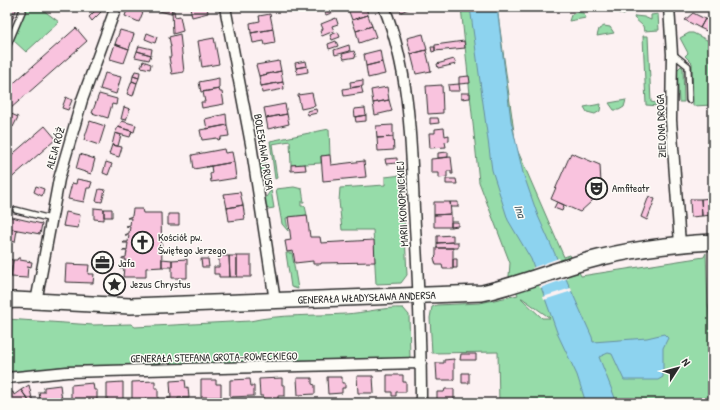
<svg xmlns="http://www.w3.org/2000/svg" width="720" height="410" font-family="'Patrick Hand',sans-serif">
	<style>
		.green { fill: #96dca9; stroke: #60846a; fill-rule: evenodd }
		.water { fill: #8dd3ef; stroke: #6690a1 }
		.pier { fill: #fcf1f2 }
		.building { fill: #f9c3de; stroke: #2b2b2b }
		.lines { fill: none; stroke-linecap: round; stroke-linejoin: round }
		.lane-casing { stroke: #2b2b2b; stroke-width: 8 }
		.street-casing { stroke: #2b2b2b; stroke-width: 13 }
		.secondary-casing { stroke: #2b2b2b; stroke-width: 18 }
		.lane { stroke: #fdfcf7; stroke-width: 5 }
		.street { stroke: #fdfcf7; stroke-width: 10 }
		.secondary { stroke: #fdfcf7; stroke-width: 15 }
		.labels { text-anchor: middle; stroke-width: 3; stroke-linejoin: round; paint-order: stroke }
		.street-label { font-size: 11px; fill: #2b2b2b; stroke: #fdfcf7 }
		.poi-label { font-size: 11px; fill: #2b2b2b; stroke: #fdfcf7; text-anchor: start }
		.water-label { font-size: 12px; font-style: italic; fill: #485d66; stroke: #fdfcf7 }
	</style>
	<rect width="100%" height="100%" fill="#fcf1f2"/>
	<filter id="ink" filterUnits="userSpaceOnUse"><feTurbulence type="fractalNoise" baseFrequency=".025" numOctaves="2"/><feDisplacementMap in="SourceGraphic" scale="8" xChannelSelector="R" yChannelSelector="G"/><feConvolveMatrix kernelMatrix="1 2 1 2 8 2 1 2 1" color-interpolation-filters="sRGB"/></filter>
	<g filter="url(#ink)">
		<path class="green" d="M27 7H39L59 22 26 52 13 40Z
			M461 7H497L516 147 564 257 570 255 581 276 704 257 706 253 708 304 713 351V403H499L498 352 432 353 430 318 432 307 437 305 480 303 518 295 509 276 510 263 479 182ZM521 298H522L550 318H542Z
			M603 7H623L628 11 624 15Z
			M576 12 583 13 586 18 569 21 571 15Z
			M658 14 659 30 644 31 643 26 634 18 635 16 644 17 651 20V15Z
			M604 26 610 27 614 33 597 36 599 29Z
			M689 33H693L713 43V105L693 106 692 63 685 56 688 53 680 38Z
			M643 36H648L651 102 661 104 660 106 646 105Z
			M681 66 683 68 684 102H679L677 70Z
			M626 100 624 107 619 110H614L609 103Z
			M601 104 600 111 595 114 587 112 584 107Z
			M329 129 330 155 321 156V163L291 165 290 141 272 144 277 178 275 179 270 141Z
			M266 163 269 178 263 175 259 167 260 165Z
			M402 175 407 275 401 283 376 284 373 230H342L339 201 340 188 385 185V177Z
			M294 187 302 189 304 202H301V206H305L307 215 286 218 288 231 282 224 276 189Z
			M271 190 274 208 268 209 266 207 264 200Z
			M286 253H292L298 289 291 287Z
			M403 308 409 315 410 358 59 367 7 374V319L93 325 131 324 135 327 250 321C281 314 313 316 345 314 365 313 383 307 403 308Z"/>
		<path class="water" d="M470 7H497L511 121 523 173 538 216 592 337 593 342 647 338 664 334 668 338 663 348V377L658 380H624L612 354 608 353 599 357 617 403H586L577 375 558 335 531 259 508 220 492 170Z"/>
		<path class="pier" d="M559 258 568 278 540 288 532 268Z
			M571 288 572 291 544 300 543 297Z"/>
		<path class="building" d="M7 7H17L15 13 7 11Z
			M128 7H145L139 22 125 16Z
			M157 7 172 8 171 14 156 10Z
			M190 7H207L208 13 192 17Z
			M323 7H333L334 12 326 15Z
			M353 7H366L368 15 352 20 348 9Z
			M399 7H413L401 12Z
			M644 7H656L654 12Z
			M696 7H705V9L702 10Z
			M97 9 101 12 92 21 89 17Z
			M172 11H174L175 17 180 16 183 31 173 34Z
			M8 13 14 15 8 29H7Z
			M693 13 705 19 700 28 685 20Z
			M270 14 273 29 251 33 250 23 260 21 259 16Z
			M368 15 372 26 356 31 352 20Z
			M336 18 338 24 332 26 334 31 322 36 320 31 323 29 321 24Z
			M705 19 713 23V34L700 28Z
			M372 26 376 37 359 43 356 31Z
			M76 28 87 41 10 109 7 106V89Z
			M273 29 275 43 265 45 264 41 253 43 251 33Z
			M120 30 134 34 129 49 115 44Z
			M338 32 340 37 332 40 330 35Z
			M147 33 157 37 155 43 145 39Z
			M180 34 184 72 172 74 169 57H171L170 47H171L169 37Z
			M423 34 427 50 411 54 407 38Z
			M214 38 219 64 202 67 198 41Z
			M336 41 338 46 329 49 328 44Z
			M464 41 465 48 435 51V45Z
			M115 44 129 49 124 63 110 59Z
			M349 45 350 51 335 55 334 50Z
			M139 46 152 49 151 55 137 51Z
			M431 47H435V51L432 52Z
			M380 50 382 62 366 66 364 54Z
			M426 50 431 71 416 74 411 54Z
			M137 51 151 55 149 60 135 57Z
			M354 51 356 57 344 59 342 54Z
			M454 59 456 64 438 68 437 64Z
			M143 61 151 64 150 69 141 67Z
			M279 61 281 71 259 76 256 65Z
			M306 61 307 66 296 68 295 63Z
			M382 62 385 74 368 78 366 66Z
			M307 66 308 72 297 74 296 68Z
			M135 71 140 72 139 78 133 76Z
			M281 71 283 82 261 86 259 76Z
			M105 73 121 77 116 94 100 89Z
			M133 76 139 78 137 83 132 81Z
			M469 76 470 83 459 84V77Z
			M219 78V89L201 92 199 82Z
			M363 80V86L351 88 350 82Z
			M132 81 137 83 133 96 127 94Z
			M283 82 284 89 262 93 261 86Z
			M459 84 460 91H449L448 85Z
			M442 85 443 113 428 114 426 86Z
			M361 86 363 93 344 96 343 89Z
			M387 87 389 100 373 103 371 90Z
			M219 89 220 92H222L224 104 202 108 201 102H205L203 92Z
			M312 93 315 106 301 109 298 95Z
			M461 93H470V98L461 99Z
			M99 94 117 99 116 105 112 104 108 118 92 113Z
			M66 97 72 100 68 110 62 108Z
			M389 100 392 111 375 115 373 103Z
			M285 104 287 114 266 118 264 108Z
			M124 107 130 109 126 120 121 119Z
			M365 108 366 115 355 117 354 109Z
			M316 109 317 113 308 115 307 111Z
			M7 112 18 117 13 127 9 125 7 129Z
			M226 114 227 125 207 129 205 119Z
			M287 114 289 124 268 129 266 118Z
			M366 115V121L356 122 355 117Z
			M430 118H438L439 123 430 124Z
			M90 121 105 126 99 145 84 140Z
			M122 121 136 125 134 132 118 127Z
			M227 125 229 136 221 137V139L218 140 217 138 202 140 200 130Z
			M393 125V137L377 138 376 126Z
			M45 126 56 139 7 182V159Z
			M118 127 132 131 130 137 115 133Z
			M444 128 445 136 449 135V141L445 142 446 147 430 148 429 133H435V129Z
			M115 133 121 135 118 146 112 145Z
			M393 137 394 150 378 151 377 138Z
			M112 145 122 147 119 157 109 154Z
			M224 149 225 153 232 152 234 162 194 169 192 155Z
			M448 152V157L438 158V153Z
			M571 153 600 165 601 184 598 194 591 202 580 212 551 199Z
			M80 154 95 159 91 174 76 169Z
			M330 155 331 165 364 161 366 177 323 181 321 156Z
			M451 157 453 174H451V171H447V177L439 178V173H431V159Z
			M397 158V163L386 164 385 159Z
			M106 162 112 164 108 175 103 173Z
			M234 162 236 178 211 182 210 174 212 173 211 166 206 167Z
			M305 164 306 170 291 171V165Z
			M77 179 92 182 90 188H87L84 202 68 199 72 183 76 184Z
			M446 179H456L457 184H446Z
			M36 186 44 189 42 196 34 192Z
			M99 189 105 190 102 202 96 201Z
			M240 192 243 205 227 208 224 194Z
			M649 196 655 199 647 220 641 217Z
			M711 198 712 215 702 216 701 199Z
			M711 198H713V215H712Z
			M690 199H701L702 216 691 217Z
			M434 202H450L451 214 434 215Z
			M450 202H458V207H451Z
			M557 202 564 205 562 211 554 208Z
			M243 205 245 219 229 221 227 208Z
			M94 208 104 209V220L94 219Z
			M104 209H112V217H104Z
			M133 209H142L143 213H161L162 267 146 268V277H123L124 268H120L125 266 126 259H122V258L126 257 127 251H122L127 250 128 243H123L124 242H128L129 235H125L129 233 130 227 126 226 130 225 131 218H127L132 216Z
			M66 212 80 215 78 228 63 226Z
			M168 214H179V225H168Z
			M451 214V227H434V215Z
			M307 215 310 237H320L321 243 374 240 375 262 321 263V264H313V261L295 263 293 251 287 252 285 241 291 240 288 217Z
			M7 216 42 224 40 234 7 228Z
			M451 222H458V226L451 227Z
			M11 229 17 230 15 242 9 241Z
			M453 235V242L437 243V236Z
			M453 242H458V248H437V243Z
			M436 248H453V269H443L442 265H436L434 258 436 256Z
			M219 256H229L230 277H219V274H214V267H219Z
			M229 256H237V277H230Z
			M237 256H251V277H237Z
			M7 257 8 259 13 260 11 277 7 276Z
			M98 257H107L108 268H98Z
			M18 258H20V260L32 262 31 267 28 266 27 278 11 277 13 260H17Z
			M162 259 172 260V267H162Z
			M187 259V278H172V260Z
			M201 259H208L209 267H202Z
			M453 259H457V268H453Z
			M66 264 89 265 88 274H94L93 283 65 282Z
			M461 354H476V360H460Z
			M454 359V380H437L436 363H444V360Z
			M462 373H469V383H462Z
			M387 375H403V382H406V392H396V396H392V392H387Z
			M357 376H373L374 393H358Z
			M327 377H342V383H345V388H342V393L328 394Z
			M282 378V385H285V396H278V403H264L263 396H260L259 379Z
			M297 378H312V384L315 385V394L298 395Z
			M250 379 251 386H254V396L230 397V380Z
			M185 380 186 388 188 387 189 398H178V403H168V398H171L170 381Z
			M201 380H216V384H221V397H201Z
			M155 381V388H158V399H139L140 403H132V382Z
			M123 382V401H107V383Z
			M93 383 94 390H97V400H78V403H71V385Z
			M29 385 33 403H31L21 390Z
			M60 385 62 401 45 403V400H40L39 392H44V387Z
			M445 389H454V403H437V392H444Z
			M21 390 30 403H7V393L13 392 14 395Z
			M340 399H351V403H340Z
			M351 399H361V403H351Z"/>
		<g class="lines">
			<defs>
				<path id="lane" d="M7 47 24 7
					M673 54 688 66 689 100
					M16 210 51 219"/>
				<path id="street" d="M225 7 251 144 275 301
					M384 7C410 72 411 141 414 209 418 274 421 338 421 403
					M669 7 672 54 671 120 680 244
					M36 302 59 179 82 100 116 7
					M7 378 67 372 421 363"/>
				<g id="secondary">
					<path id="s1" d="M7 301 15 300 130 306 482 293C518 285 552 271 587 261 627 250 671 244 713 242"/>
				</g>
			</defs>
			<use href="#lane" class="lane-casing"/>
			<use href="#street" class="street-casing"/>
			<use href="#secondary" class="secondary-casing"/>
			<use href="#lane" class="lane"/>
			<use href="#street" class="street"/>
			<use href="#secondary" class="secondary"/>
		</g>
	</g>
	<defs>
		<symbol id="theatre-ring" viewBox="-11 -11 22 22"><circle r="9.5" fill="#fdfcf7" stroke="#2b2b2b" stroke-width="1.5"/><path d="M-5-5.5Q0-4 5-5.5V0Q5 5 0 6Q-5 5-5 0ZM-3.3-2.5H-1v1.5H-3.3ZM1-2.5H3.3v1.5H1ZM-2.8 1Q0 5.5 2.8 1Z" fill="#2b2b2b"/></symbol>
		<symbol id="church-ring" viewBox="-11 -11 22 22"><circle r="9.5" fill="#fdfcf7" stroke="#2b2b2b" stroke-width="1.5"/><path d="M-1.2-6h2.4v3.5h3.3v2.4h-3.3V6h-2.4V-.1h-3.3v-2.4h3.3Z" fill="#2b2b2b"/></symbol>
		<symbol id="office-ring" viewBox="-11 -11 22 22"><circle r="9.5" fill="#fdfcf7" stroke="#2b2b2b" stroke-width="1.5"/><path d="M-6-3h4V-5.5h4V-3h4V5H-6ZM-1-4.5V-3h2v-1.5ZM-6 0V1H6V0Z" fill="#2b2b2b"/></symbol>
		<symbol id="sight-ring" viewBox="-11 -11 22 22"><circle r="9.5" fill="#fdfcf7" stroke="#2b2b2b" stroke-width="1.5"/><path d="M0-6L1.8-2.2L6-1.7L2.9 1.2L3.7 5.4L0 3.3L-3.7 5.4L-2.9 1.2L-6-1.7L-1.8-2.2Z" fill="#2b2b2b"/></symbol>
	</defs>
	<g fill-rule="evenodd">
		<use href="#theatre-ring" x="584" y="176" width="25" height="25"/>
		<use href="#church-ring" x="130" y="230" width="25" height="25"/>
		<use href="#office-ring" x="90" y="250" width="25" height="25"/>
		<use href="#sight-ring" x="102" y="272" width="25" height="25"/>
	</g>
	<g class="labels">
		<g class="street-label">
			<text transform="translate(661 126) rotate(-92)" y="4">ZIELONA DROGA</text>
			<text transform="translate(55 148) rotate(-74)" y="4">ALEJA RÓŻ</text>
			<text transform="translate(264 152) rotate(81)" y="4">BOLESŁAWA PRUSA</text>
			<text transform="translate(402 204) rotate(-93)" y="4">MARII KONOPNICKIEJ</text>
			<text dy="4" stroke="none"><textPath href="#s1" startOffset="360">GENERAŁA WŁADYSŁAWA ANDERSA</textPath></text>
			<text transform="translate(214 357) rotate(-1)" y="4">GENERAŁA STEFANA GROTA-ROWECKIEGO</text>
		</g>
		<g class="poi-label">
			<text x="612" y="192">Amfiteatr</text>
			<text x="158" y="241">Kościół pw.<tspan x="158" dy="13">Świętego Jerzego</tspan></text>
			<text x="118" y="267">Jafa</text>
			<text x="130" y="288">Jezus Chrystus</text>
		</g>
		<g class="water-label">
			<text transform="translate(520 211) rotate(71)" y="4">Ina</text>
		</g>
	</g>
	<rect width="720" height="410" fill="none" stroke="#fdfcf7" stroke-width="24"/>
	<rect x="12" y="12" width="696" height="386" fill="none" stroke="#2b2b2b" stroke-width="1.5" filter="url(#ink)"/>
	<g transform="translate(678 368) rotate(54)" stroke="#fdfcf7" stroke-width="3" paint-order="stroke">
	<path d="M0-3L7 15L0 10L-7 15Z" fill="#2b2b2b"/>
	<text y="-6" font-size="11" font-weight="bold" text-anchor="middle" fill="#2b2b2b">N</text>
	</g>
</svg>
